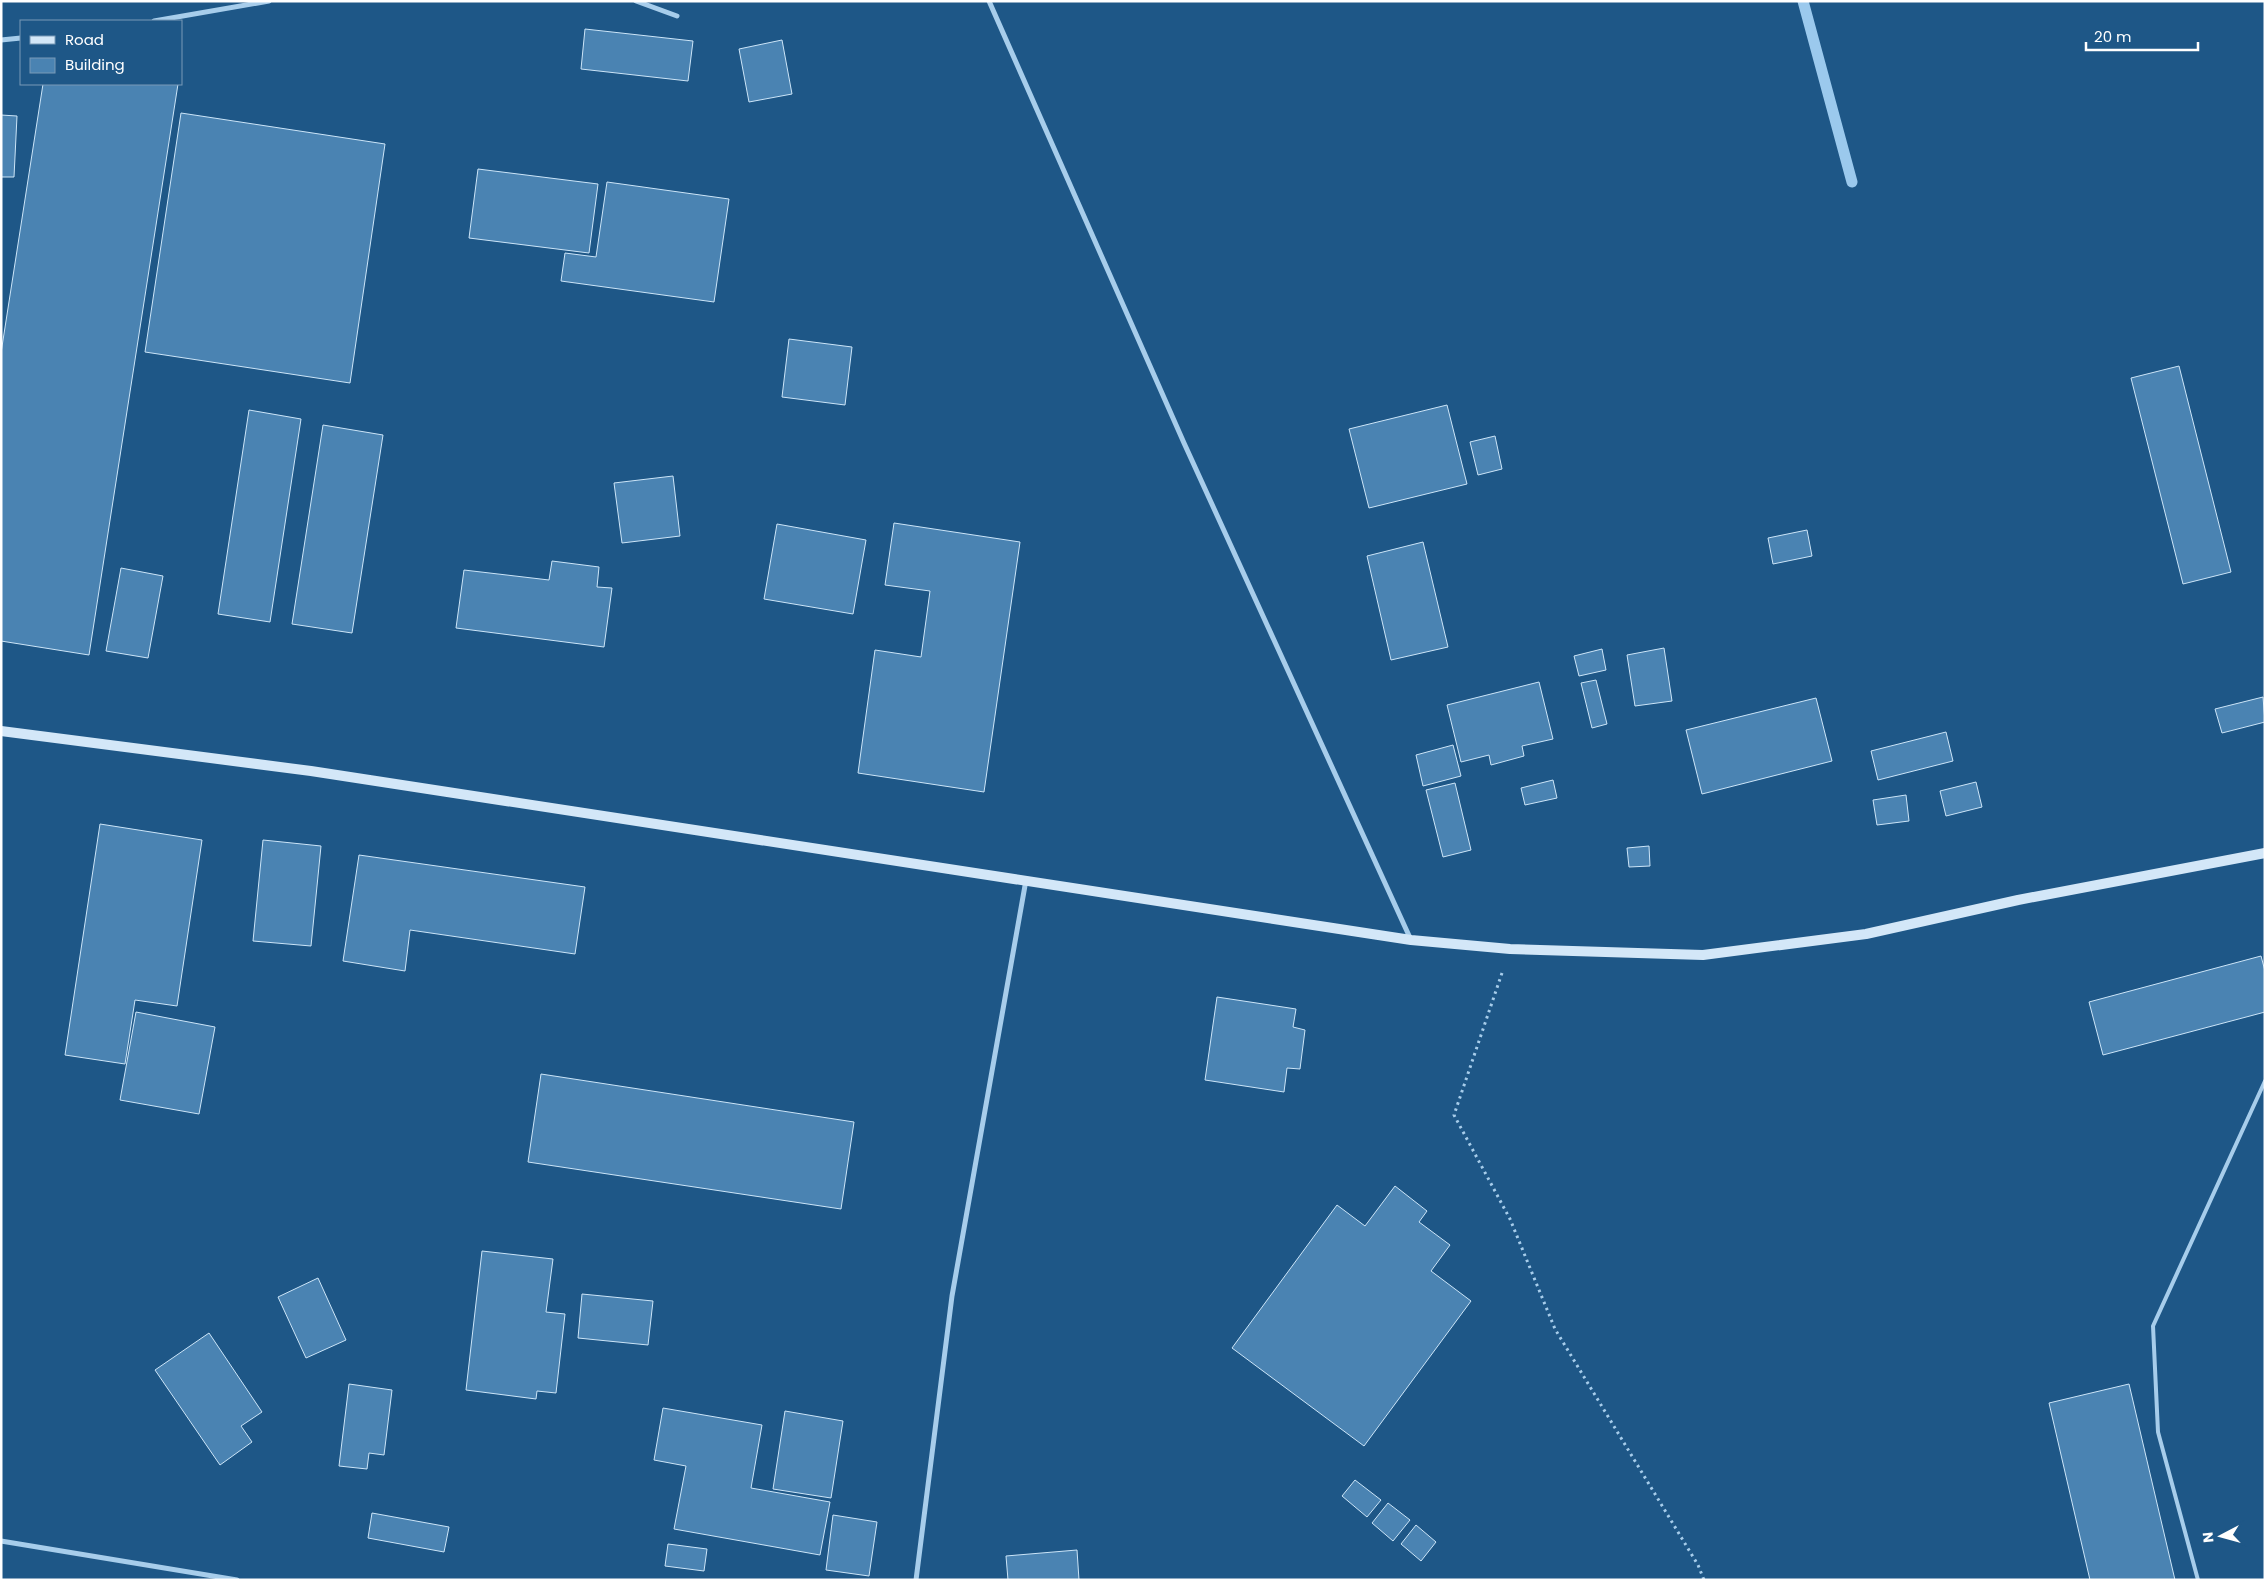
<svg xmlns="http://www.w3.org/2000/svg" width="2266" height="1581" font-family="Poppins,sans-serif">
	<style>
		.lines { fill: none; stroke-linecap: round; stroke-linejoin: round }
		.stream { stroke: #9bc9ed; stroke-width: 11 }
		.building { fill: #4a83b2; stroke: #cce5f8 }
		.path { stroke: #a7cdeb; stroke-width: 3; stroke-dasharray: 2.5 4; stroke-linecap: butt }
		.lane { stroke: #a7cdeb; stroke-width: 4 }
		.street { stroke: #a7cdeb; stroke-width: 5 }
		.secondary { stroke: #d3e7f8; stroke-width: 10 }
	</style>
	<rect width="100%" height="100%" fill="#1e5787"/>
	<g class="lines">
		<path class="stream" d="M1803 1 1852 182"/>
	</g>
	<path class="building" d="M585 29 693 41 688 81 581 69Z
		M782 40 792 94 749 102 739 49Z
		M43 84H178L89 655 1 641V353Z
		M181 113 385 144 350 383 145 352Z
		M1 115 17 116 14 177H1Z
		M478 169 598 184 589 253 469 238Z
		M607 182 729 199 714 302 561 281 565 253 596 257Z
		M789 339 852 347 845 405 782 397Z
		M2179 366 2231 572 2183 584 2131 378Z
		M1447 405 1467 484 1369 508 1349 429Z
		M249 410 301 419 270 622 218 614Z
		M323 425 383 435 352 633 292 624Z
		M1495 436 1502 469 1478 475 1470 442Z
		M673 476 680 536 622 543 614 483Z
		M894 523 1020 542 984 792 858 773 875 650 921 657 930 591 885 585Z
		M777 524 866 540 853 614 764 599Z
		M1807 530 1812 556 1773 564 1768 538Z
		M1423 542 1448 647 1391 660 1367 556Z
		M552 561 599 567 597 587 612 588 604 647 456 628 464 570 549 580Z
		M121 568 163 576 148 658 106 651Z
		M1664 648 1672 701 1635 706 1627 655Z
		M1602 649 1606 670 1579 676 1574 656Z
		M1596 680 1607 724 1592 728 1581 683Z
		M1539 682 1553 739 1522 746 1524 756 1491 765 1489 755 1461 762 1447 705Z
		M2263 697 2265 722 2222 733 2215 709Z
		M1816 698 1832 761 1702 794 1686 730Z
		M1946 732 1953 761 1878 780 1871 751Z
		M1453 745 1461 776 1423 786 1416 755Z
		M1553 780 1557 798 1525 805 1521 788Z
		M1976 782 1982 807 1946 816 1940 791Z
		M1455 783 1471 850 1443 857 1426 790Z
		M1906 795 1909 821 1877 825 1873 800Z
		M100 824 202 840 177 1006 135 1000 125 1064 65 1055Z
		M263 840 321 846 311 946 253 941Z
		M1649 846 1650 866 1629 867 1627 848Z
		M359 855 585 887 575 954 410 930 405 971 343 961Z
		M2261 956 2265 971V1012L2103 1055 2089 1002Z
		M1217 997 1296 1009 1293 1027 1305 1030 1300 1069 1287 1068 1284 1092 1205 1080Z
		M136 1012 215 1027 199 1114 120 1100Z
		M541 1074 854 1122 841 1209 528 1162Z
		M1395 1186 1427 1211 1419 1222 1450 1245 1431 1271 1471 1301 1364 1446 1232 1348 1337 1205 1365 1226Z
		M482 1251 553 1259 546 1312 565 1314 556 1393 537 1391 536 1399 466 1390Z
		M318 1278 346 1340 306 1358 278 1297Z
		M582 1294 653 1301 648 1345 578 1338Z
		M209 1333 262 1412 241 1426 252 1442 220 1465 155 1370Z
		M349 1384 392 1390 384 1455 369 1453 367 1469 339 1466Z
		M2129 1384 2175 1580H2090L2049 1403Z
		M663 1408 762 1425 751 1488 830 1502 820 1555 674 1529 686 1466 654 1460Z
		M785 1411 843 1421 831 1498 773 1489Z
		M1355 1480 1381 1500 1367 1517 1342 1496Z
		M1388 1503 1410 1520 1393 1541 1372 1523Z
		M372 1513 449 1527 444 1552 368 1538Z
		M833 1515 877 1522 869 1576 826 1570Z
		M1416 1525 1436 1542 1421 1561 1401 1544Z
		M668 1544 707 1549 704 1571 665 1566Z
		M1077 1550 1079 1580H1008L1006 1556Z"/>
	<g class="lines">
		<path class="path" d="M1502 973 1454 1115 1510 1219 1555 1329 1698 1565 1704 1580"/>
		<path class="lane" d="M2198 1580 2158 1432 2153 1326 2265 1081"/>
		<path class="street" d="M636 1 677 16
			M989 1 1184 443 1411 940
			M154 21 269 1
			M1 40 21 38
			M1 1541 237 1580
			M916 1580 952 1296 1026 880"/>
		<path class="secondary" d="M1 731 311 771 1411 940 1510 949 1703 955 1866 934 2018 900 2265 853"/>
	</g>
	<rect width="2266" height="1581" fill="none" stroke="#ffffff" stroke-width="5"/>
	<rect x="20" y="20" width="162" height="65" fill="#1e5787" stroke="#789ab7"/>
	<rect x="30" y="36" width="25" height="8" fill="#d3e7f8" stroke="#789ab7"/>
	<text x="65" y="45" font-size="15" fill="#ffffff">Road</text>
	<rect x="30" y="58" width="25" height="15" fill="#4a83b2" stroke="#789ab7"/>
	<text x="65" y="70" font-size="15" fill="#ffffff">Building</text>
	<g transform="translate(2221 1536) rotate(264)" stroke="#1e5787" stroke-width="4" paint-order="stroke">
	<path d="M0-4L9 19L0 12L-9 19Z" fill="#ffffff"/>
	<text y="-8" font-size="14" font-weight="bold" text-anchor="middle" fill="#ffffff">N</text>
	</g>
	<path d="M2086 42v8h112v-8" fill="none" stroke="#ffffff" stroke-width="2.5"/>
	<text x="2094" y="42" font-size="15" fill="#ffffff" stroke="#1e5787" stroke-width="4" paint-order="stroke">20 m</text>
</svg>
